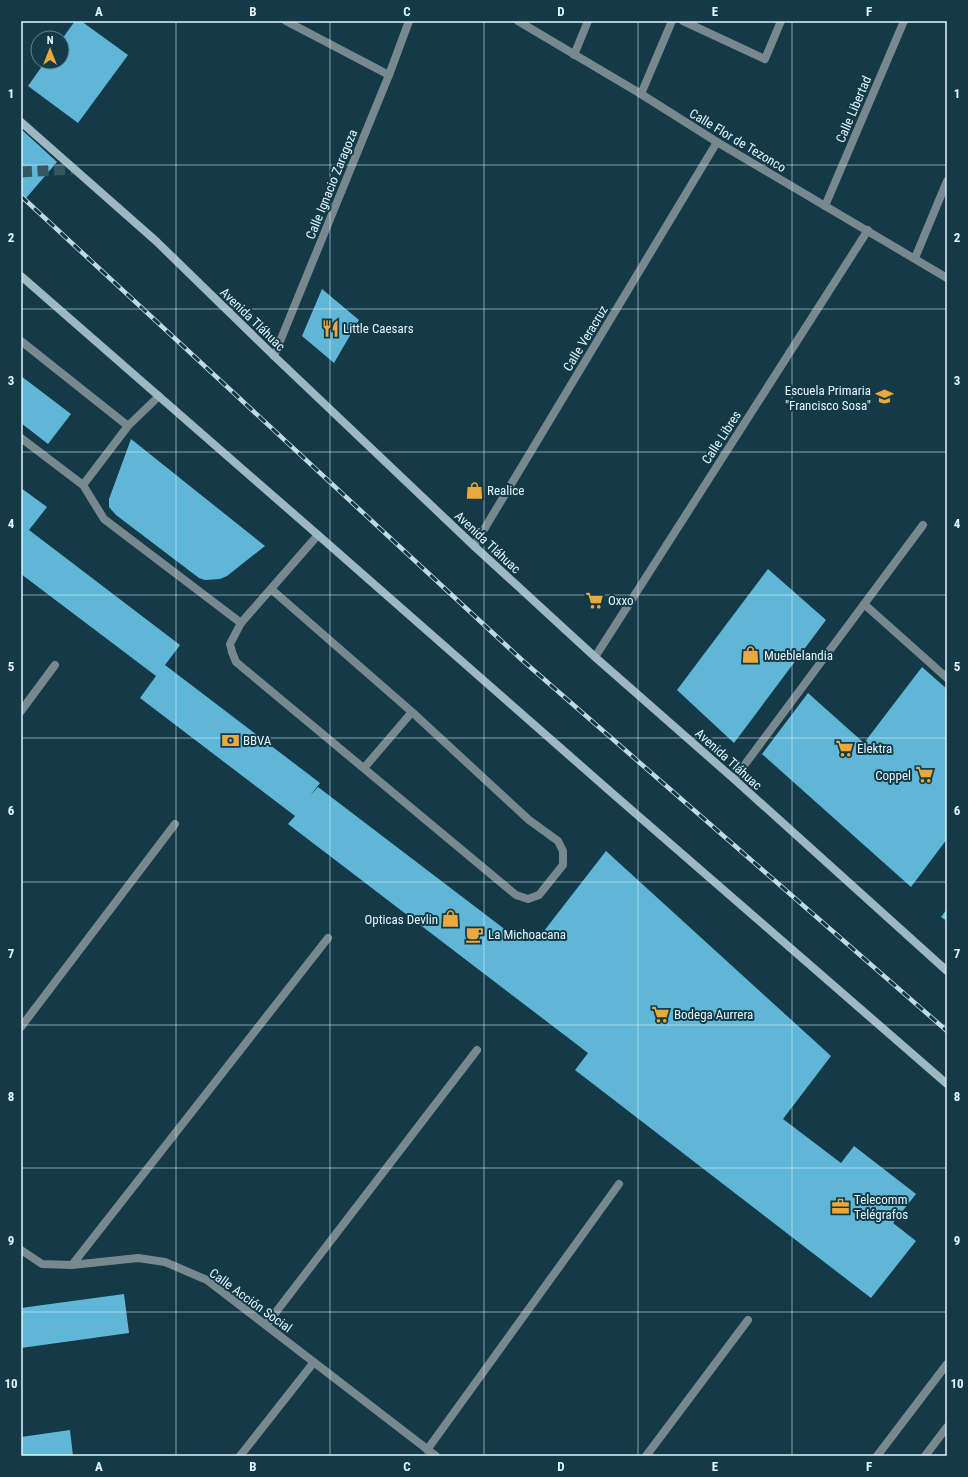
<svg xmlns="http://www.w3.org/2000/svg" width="968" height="1477" font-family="'Roboto Condensed',sans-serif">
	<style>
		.building { fill: #60b6d6 }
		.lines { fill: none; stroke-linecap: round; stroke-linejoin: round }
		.trunk-tunnel { stroke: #335663; stroke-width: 11; stroke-dasharray: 11 5.5; stroke-linecap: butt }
		.service { stroke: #78888f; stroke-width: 8 }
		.minor { stroke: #78888f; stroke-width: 8 }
		.tertiary { stroke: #78888f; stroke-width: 8 }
		.secondary { stroke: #9db7c3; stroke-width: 8 }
		.rail-casing { stroke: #c2d9e2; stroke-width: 4.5 }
		.rail { stroke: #143a48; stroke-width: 3; stroke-dasharray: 9; stroke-linecap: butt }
		.grid { fill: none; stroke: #e2f6ff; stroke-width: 1; stroke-opacity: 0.55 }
		.labels { text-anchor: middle; stroke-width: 4; stroke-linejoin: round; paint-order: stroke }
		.street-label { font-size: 13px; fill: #e2f6ff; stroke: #143a48 }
		.poi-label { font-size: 13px; fill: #e2f6ff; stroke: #143a48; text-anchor: start }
		.neatline { fill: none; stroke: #e2f6ff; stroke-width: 1.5 }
		.grid-label { font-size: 13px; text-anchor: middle; font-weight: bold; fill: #e2f6ff }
	</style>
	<rect width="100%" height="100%" fill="#143a48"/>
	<path class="building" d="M75 21H81L128 55 78 123 28 86 45 62H62V39Z
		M21 129 57 162 21 204Z
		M322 289 359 320 334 363 302 336Z
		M21 376 71 414 48 444 21 423Z
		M131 439 265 546 227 576 220 579 205 580 199 578 116 515 109 507V499Z
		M21 488 47 507 29 530 180 645 165 665 320 783 310 796 318 787 515 937 522 928 537 940 606 851 831 1056 783 1119 841 1163 854 1146 916 1194 893 1223 916 1241 871 1298 575 1070 588 1053 288 824 295 816 140 698 156 676 21 574Z
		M768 569 826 620 734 743 677 690Z
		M922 667 947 689V839L911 887 762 754 808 693 864 743Z
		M947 909V921L941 917Z
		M124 1294 129 1333 21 1348V1308Z
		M70 1430 73 1456H21V1437Z"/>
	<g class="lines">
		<path class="trunk-tunnel" d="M21 172 73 169"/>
		<path class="service" d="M683 21 765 59 781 21
			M574 55 588 21
			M641 94 672 21
			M21 341 128 426
			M21 438 83 485 104 519 241 623
			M83 485 128 426 159 396
			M271 589 412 712 529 820 558 841 563 851V865L539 895 528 899 516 895 236 662 232 652 230 644 241 623 318 535
			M864 604 947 678
			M364 768 412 712
			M734 779 923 525
			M925 1456 947 1427"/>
		<path class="minor" d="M286 21 389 75
			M825 206 904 21
			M915 258 947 181
			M474 546 717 142
			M595 657 868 230
			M21 711 55 665
			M21 1027 175 824
			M21 1250 42 1264 72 1265 138 1258 165 1262 207 1280 436 1456
			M72 1265 328 938
			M266 1325 477 1050
			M427 1450 619 1184
			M240 1456 314 1362
			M646 1456 748 1320"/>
		<path class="tertiary" d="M518 21 641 94 717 142 947 278
			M274 356 389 75 409 21
			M877 1456 947 1364"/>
		<path class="secondary" d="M21 122 156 241 274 356 474 546 595 657 734 779 947 971
			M21 276 318 535 612 793 947 1084"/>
		<defs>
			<path id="rail" d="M21 196 522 660 947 1031"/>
		</defs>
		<use href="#rail" class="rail-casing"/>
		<use href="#rail" class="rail"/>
	</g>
	<path class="grid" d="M176 21V1456M330 21V1456M484 21V1456M638 21V1456M792 21V1456M21 165H947M21 309H947M21 452H947M21 595H947M21 738H947M21 882H947M21 1025H947M21 1168H947M21 1312H947"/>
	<defs>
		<symbol id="restaurant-bare" viewBox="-9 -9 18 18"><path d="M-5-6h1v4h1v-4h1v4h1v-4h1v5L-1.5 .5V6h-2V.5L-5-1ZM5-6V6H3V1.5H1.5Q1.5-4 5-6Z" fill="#eca93b" stroke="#143a48" stroke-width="2.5" paint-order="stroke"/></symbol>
		<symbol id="school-bare" viewBox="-9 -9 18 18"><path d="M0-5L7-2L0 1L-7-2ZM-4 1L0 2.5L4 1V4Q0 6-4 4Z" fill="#eca93b" stroke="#143a48" stroke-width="2.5" paint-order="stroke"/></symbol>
		<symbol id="shop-bare" viewBox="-9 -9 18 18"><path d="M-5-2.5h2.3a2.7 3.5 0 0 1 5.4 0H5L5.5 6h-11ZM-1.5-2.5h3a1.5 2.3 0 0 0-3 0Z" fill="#eca93b" stroke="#143a48" stroke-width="2.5" paint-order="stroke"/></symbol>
		<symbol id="supermarket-bare" viewBox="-9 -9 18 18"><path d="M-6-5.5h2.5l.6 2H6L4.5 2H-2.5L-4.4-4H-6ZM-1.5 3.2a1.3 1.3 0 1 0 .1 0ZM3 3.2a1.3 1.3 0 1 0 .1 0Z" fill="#eca93b" stroke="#143a48" stroke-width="2.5" paint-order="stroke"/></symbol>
		<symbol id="bank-bare" viewBox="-9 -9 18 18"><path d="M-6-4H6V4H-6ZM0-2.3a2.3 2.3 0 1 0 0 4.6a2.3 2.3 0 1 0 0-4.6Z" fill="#eca93b" stroke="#143a48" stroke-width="2.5" paint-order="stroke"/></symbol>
		<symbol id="cafe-bare" viewBox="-9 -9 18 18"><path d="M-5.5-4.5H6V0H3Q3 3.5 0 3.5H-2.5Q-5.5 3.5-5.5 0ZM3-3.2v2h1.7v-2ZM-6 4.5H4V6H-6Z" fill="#eca93b" stroke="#143a48" stroke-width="2.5" paint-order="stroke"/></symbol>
		<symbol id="office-bare" viewBox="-9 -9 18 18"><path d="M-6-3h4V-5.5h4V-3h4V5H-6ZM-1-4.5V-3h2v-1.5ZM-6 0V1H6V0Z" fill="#eca93b" stroke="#143a48" stroke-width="2.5" paint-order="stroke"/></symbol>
	</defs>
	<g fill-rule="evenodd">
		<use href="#restaurant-bare" x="318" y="316" width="25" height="25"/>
		<use href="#school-bare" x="872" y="384" width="25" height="25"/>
		<use href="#shop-bare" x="462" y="478" width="25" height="25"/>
		<use href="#supermarket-bare" x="582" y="588" width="25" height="25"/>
		<use href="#shop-bare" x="738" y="642" width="25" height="25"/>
		<use href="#bank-bare" x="218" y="728" width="25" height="25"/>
		<use href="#supermarket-bare" x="832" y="736" width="25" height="25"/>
		<use href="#supermarket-bare" x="912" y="762" width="25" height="25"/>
		<use href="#shop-bare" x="438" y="906" width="25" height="25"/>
		<use href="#cafe-bare" x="462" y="922" width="25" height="25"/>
		<use href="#supermarket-bare" x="648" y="1002" width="25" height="25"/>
		<use href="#office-bare" x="828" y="1194" width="25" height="25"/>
	</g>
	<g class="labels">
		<g class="street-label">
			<text transform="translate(853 109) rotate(-67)" y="5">Calle Libertad</text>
			<text transform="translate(738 140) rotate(31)" y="5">Calle Flor de Tezonco</text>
			<text transform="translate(331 184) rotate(-68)" y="5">Calle Ignacio Zaragoza</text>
			<text transform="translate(253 319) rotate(44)" y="5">Avenida Tláhuac</text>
			<text transform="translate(585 338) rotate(-59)" y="5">Calle Veracruz</text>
			<text transform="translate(721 437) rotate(-57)" y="5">Calle Libres</text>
			<text transform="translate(488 542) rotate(43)" y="5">Avenida Tláhuac</text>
			<text transform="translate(729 759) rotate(42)" y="5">Avenida Tláhuac</text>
			<text transform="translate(251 1300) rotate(36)" y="5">Calle Acción Social</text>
		</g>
		<g class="poi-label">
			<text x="343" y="333">Little Caesars</text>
			<text x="871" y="395" text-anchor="end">Escuela Primaria<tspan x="871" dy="15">"Francisco Sosa"</tspan></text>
			<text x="487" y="495">Realice</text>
			<text x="608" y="605">Oxxo</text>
			<text x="764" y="660">Mueblelandia</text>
			<text x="243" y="745">BBVA</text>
			<text x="857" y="753">Elektra</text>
			<text x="911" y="780" text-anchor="end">Coppel</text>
			<text x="438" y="924" text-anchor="end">Opticas Devlin</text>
			<text x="488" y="939">La Michoacana</text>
			<text x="674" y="1019">Bodega Aurrera</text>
			<text x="854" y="1204">Telecomm<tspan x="854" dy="15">Telégrafos</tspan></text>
		</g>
	</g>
	<rect width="968" height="1477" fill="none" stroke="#143a48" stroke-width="44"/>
	<g transform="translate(50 50)"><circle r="19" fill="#143a48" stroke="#668591"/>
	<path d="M0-3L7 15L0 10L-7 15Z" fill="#eca93b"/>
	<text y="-6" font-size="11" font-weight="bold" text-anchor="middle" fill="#e2f6ff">N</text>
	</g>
	<rect x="22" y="22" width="924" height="1433" class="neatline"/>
	<g class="grid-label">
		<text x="99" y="16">A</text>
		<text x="253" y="16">B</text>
		<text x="407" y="16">C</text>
		<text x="561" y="16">D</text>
		<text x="715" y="16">E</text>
		<text x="869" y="16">F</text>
		<text x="11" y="98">1</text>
		<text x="957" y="98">1</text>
		<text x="11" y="242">2</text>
		<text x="957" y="242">2</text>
		<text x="11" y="385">3</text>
		<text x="957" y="385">3</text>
		<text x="11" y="528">4</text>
		<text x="957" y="528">4</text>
		<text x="11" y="671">5</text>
		<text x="957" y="671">5</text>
		<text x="11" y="815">6</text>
		<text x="957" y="815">6</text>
		<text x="11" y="958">7</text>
		<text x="957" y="958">7</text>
		<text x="11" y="1101">8</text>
		<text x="957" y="1101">8</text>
		<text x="11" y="1245">9</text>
		<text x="957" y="1245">9</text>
		<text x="11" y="1388">10</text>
		<text x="957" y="1388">10</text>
		<text x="99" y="1471">A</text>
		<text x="253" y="1471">B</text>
		<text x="407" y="1471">C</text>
		<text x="561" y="1471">D</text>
		<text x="715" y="1471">E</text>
		<text x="869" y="1471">F</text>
	</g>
</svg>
